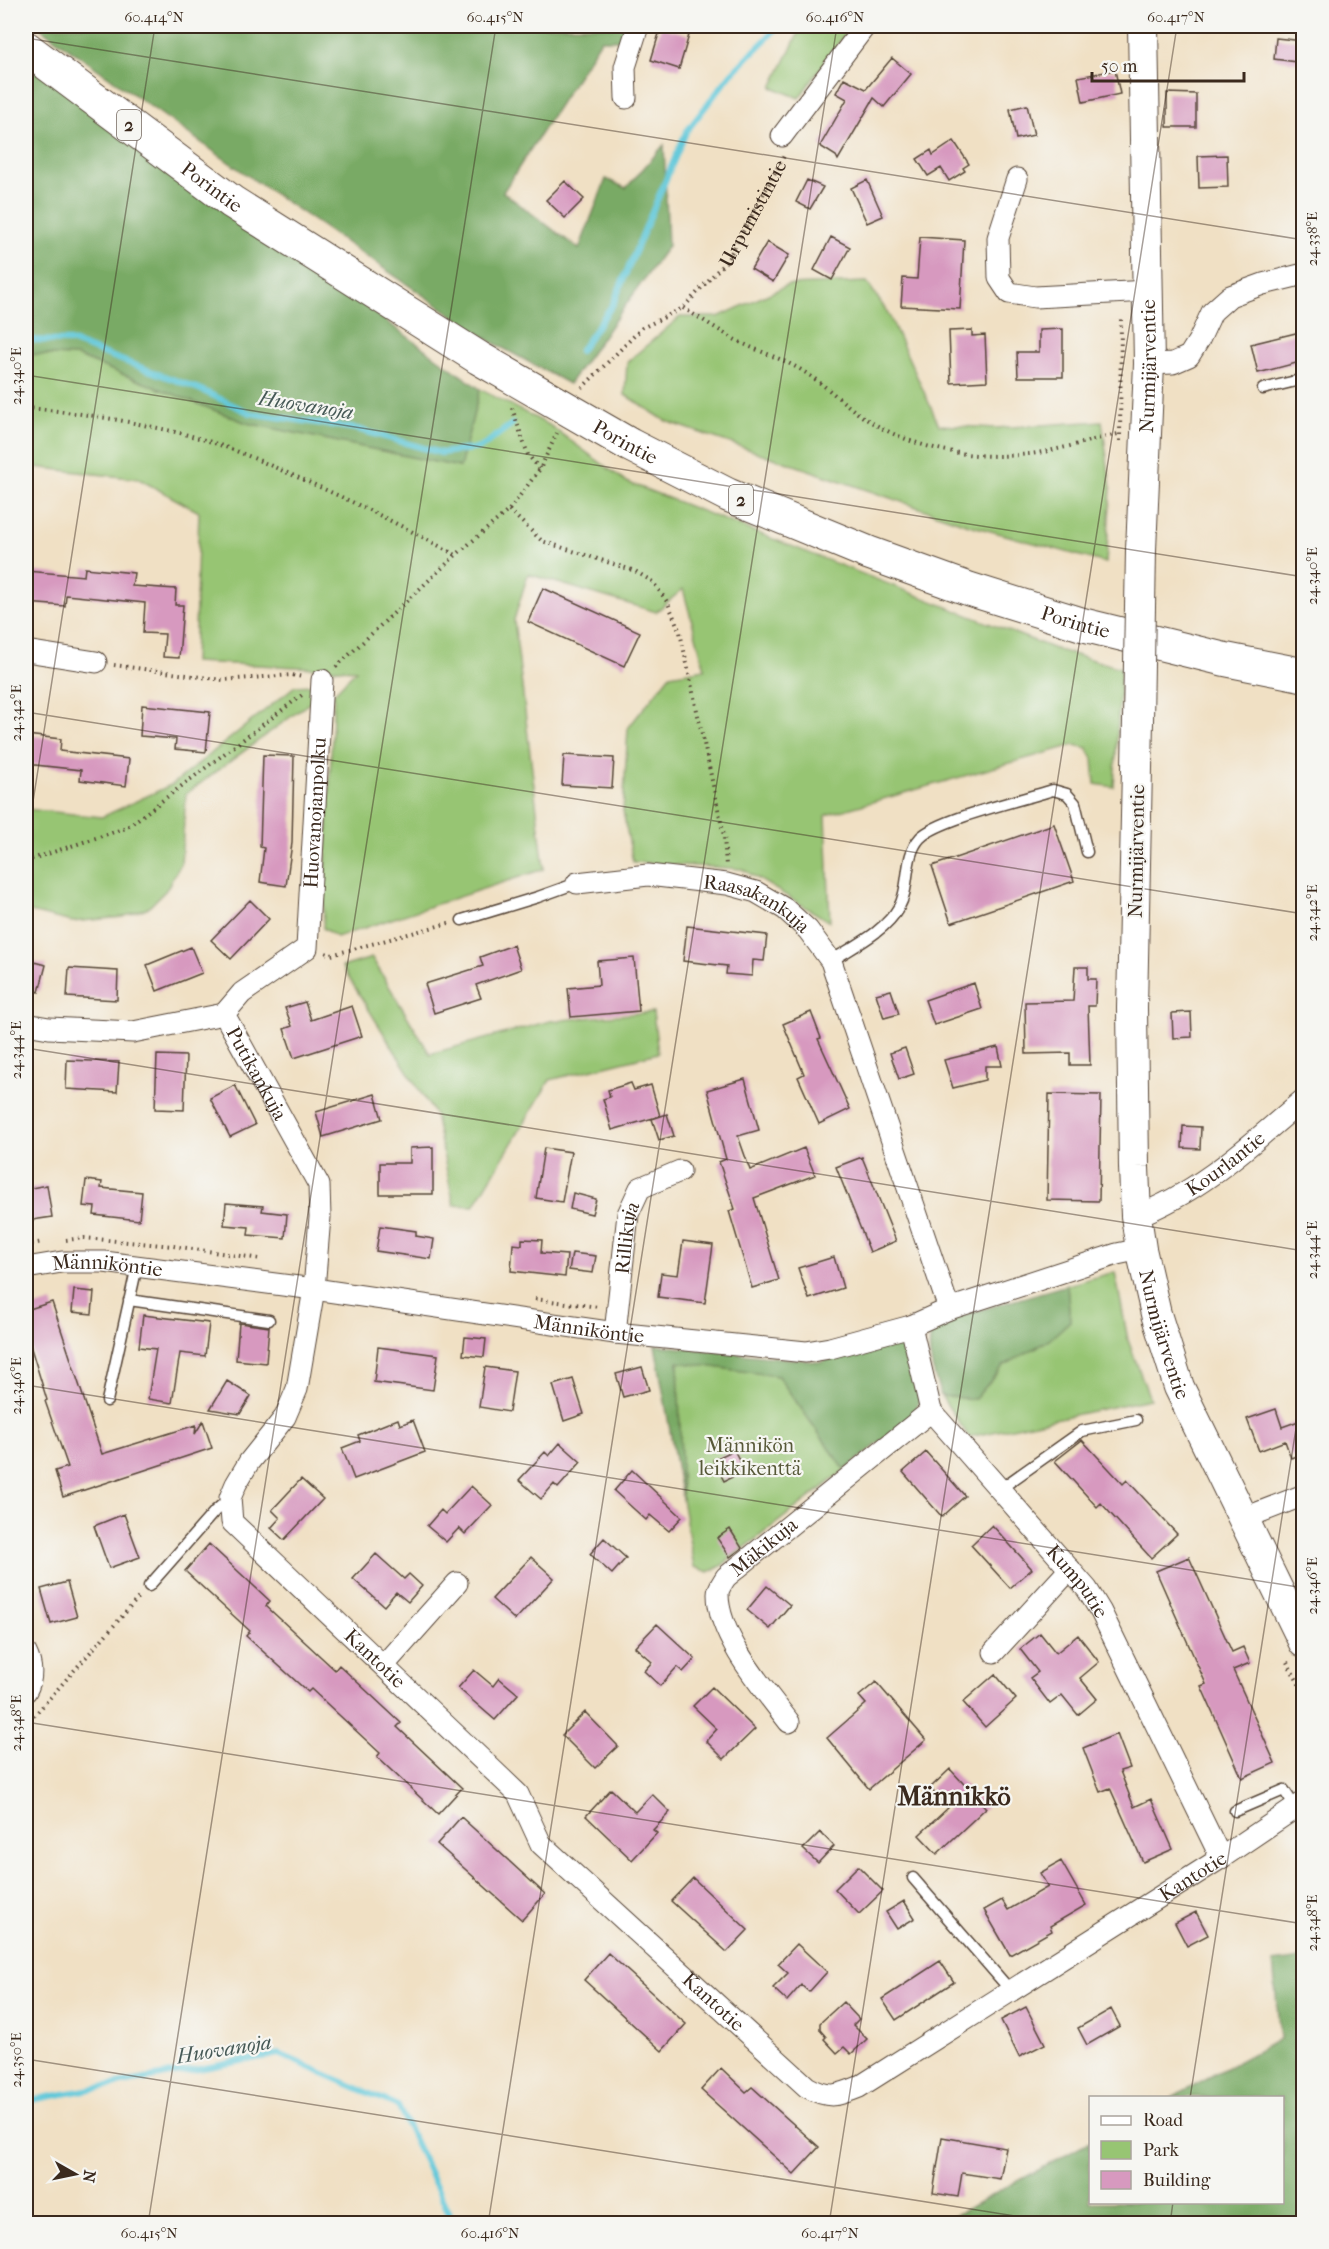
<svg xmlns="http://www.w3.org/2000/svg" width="1329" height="2249" font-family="'IM FELL French Canon',serif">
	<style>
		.green { fill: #97c573; stroke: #697848; stroke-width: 1.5 }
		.forest { fill: #79aa65; stroke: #5a6a42; stroke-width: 1.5 }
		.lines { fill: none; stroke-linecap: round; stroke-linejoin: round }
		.stream { stroke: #5ec7d9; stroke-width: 6 }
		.building { fill: #d799bf }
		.lane-casing { stroke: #564537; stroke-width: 13 }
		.street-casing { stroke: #564537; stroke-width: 23 }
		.secondary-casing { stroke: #564537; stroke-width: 32 }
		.highway-casing { stroke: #564537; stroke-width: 35 }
		.path { stroke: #564537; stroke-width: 4; stroke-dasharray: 1.5 4.5; stroke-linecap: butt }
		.lane { stroke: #fff; stroke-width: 10 }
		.street { stroke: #fff; stroke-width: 21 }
		.secondary { stroke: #fff; stroke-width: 30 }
		.highway { stroke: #fff; stroke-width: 33 }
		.secondary-bridge-casing { stroke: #564537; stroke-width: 32; stroke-linecap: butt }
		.secondary-bridge { stroke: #fff; stroke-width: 30 }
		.ticks { fill: none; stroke: #3b2a1e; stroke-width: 1.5; stroke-opacity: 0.45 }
		.labels { text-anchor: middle; stroke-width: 4.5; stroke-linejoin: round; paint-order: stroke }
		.shield { fill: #f6f6f2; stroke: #73675e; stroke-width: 1.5 }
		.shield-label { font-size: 18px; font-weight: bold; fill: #3b2a1e }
		.street-label { font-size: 20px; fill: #3b2a1e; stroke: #f6f6f2 }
		.park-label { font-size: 20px; fill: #575838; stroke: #f6f6f2 }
		.water-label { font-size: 21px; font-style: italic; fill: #465956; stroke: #f6f6f2 }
		.district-label { font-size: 26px; font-weight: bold; fill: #3b2a1e; stroke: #f6f6f2 }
		.neatline { fill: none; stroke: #3b2a1e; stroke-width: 2 }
		.ticks-label { font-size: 15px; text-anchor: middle; fill: #3b2a1e }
	</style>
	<rect width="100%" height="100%" fill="#f6f6f2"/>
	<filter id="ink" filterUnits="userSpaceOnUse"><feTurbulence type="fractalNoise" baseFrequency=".0167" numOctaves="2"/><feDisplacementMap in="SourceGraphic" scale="12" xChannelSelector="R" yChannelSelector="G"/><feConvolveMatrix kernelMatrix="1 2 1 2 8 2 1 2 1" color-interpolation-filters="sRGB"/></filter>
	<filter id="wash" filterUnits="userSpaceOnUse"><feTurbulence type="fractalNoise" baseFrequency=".008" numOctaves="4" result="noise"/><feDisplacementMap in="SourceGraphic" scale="24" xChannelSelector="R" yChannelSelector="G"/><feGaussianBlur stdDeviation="1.35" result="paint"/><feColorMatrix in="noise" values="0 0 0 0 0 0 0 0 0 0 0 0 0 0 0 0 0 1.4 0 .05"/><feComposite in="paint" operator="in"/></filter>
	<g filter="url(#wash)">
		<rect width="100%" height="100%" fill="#f0e0c4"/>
		<path class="green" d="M802 26H851L799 98 772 87Z
			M867 282 888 313 939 425 996 428 1102 421 1111 489 1106 563 969 525 666 421 625 395 627 362 680 317H718L788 285Z
			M26 354 76 356 247 423 460 467 480 389 549 425 627 482 1055 649 1121 668 1114 787 1095 784 1093 759 1087 748 1074 745 826 815 830 922 742 869 633 862 623 811 628 728 670 675 705 669 683 589 656 612 528 574 514 620 544 869 337 937 323 928 334 693 356 670 194 662 199 512 139 479 26 466Z
			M313 685 312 701 186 794 181 863 166 890 149 907 123 917 72 922 26 911V809L102 817 173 784 295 686Z
			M372 958 430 1054 550 1021 653 1012 658 1053 550 1080 474 1206 454 1205 435 1115 342 967Z
			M1115 1272 1128 1340 1150 1399 969 1437 941 1396 975 1399 1003 1366 1049 1340 1070 1321 1067 1285Z
			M678 1362 778 1376 845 1470 721 1566 709 1572 694 1567 682 1499Z"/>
		<path class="forest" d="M37 26H625L621 40H601L503 192 579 249 606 179 626 188 664 145 668 246 569 384 492 342 254 180Z
			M26 61 480 389 460 467 247 423 76 356 26 354Z
			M1067 1285 1070 1321 1049 1340 1003 1366 975 1399 941 1396C934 1374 922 1344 936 1323Z
			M897 1338 909 1345 920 1399 913 1416 845 1470 778 1376 678 1362 682 1499 655 1345 821 1362Z
			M1303 1958V2223H941L1090 2142V2202H1282V2098L1172 2097 1280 2039 1273 1962Z"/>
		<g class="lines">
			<path class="stream" d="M26 340 70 341 199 389 250 413 357 429 441 453 480 448 512 424
				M580 351 613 304 686 132 731 74 779 26
				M26 2101 279 2054 398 2106 454 2224"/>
		</g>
		<g id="blocks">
			<path class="building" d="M661 27 689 35 679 69 651 60Z
				M1276 38 1304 41V63L1274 59Z
				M892 58 911 74 884 107 874 98 838 160 836 156 820 146 847 99 836 93 844 78 866 89Z
				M1115 70 1120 94 1083 102 1078 77Z
				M1167 93 1196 94V127H1167Z
				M1027 105 1034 135 1016 139 1010 109Z
				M954 141 969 164 963 168 965 171 949 181 941 168 928 176 917 159 931 150 933 155Z
				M1227 155 1228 187 1199 188 1198 156Z
				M807 180 823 187 810 209 796 202Z
				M867 180 883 216 867 223 851 188Z
				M565 181 584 199 565 218 546 200Z
				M831 237 850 247 832 280 814 270Z
				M920 237 964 240 960 309 901 306 903 278 917 279Z
				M767 242 789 255 773 282 751 269Z
				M1063 329V377H1018L1017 352H1039V330Z
				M972 330V336L985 335 987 381 951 383 949 331Z
				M1304 331V361L1258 373 1251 344Z
				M85 568 134 573 132 586 176 589 175 605H183L179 658 163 657 165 634 143 633 145 603 66 595 65 606 26 603V571L84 576Z
				M543 588 640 632 624 666 528 622Z
				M142 705 210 712 206 752 175 749 176 739 140 736Z
				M26 735 61 739 60 751 129 759 126 786 80 780 81 770 26 764Z
				M263 755 294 756 292 843 286 886 260 882 264 848 260 847Z
				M564 755 614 758 612 788 562 785Z
				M1054 824 1074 881 951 923 932 866Z
				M250 900 269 919 231 959 211 940Z
				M687 926 767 935 764 961 753 960 752 976 726 974 727 966 683 961Z
				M513 945 521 969 476 985 481 998 434 1013 425 984 483 966 480 957Z
				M191 947 202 973 157 991 147 965Z
				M634 958 639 1011 571 1017 568 988 599 985 597 961Z
				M26 960 46 965 39 992 26 988Z
				M1075 967H1088V979H1096L1095 1006H1088L1090 1065H1070V1053L1026 1054 1025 1002 1073 1001Z
				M69 968 118 971 117 1000 67 997Z
				M974 983 982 1009 934 1025 925 1000Z
				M891 990 899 1014 884 1018 876 994Z
				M305 1002 311 1020 352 1006 362 1036 294 1058 284 1029 292 1026 285 1008Z
				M811 1012 821 1038 818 1039 850 1109 819 1124 798 1077 804 1074 783 1024Z
				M1191 1012 1192 1037 1173 1038 1172 1013Z
				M998 1047 1002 1066H985V1080L953 1088 944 1060Z
				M905 1048 914 1074 899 1079 890 1053Z
				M157 1055 186 1056 184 1110 155 1109Z
				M67 1060 119 1062 117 1092 66 1089Z
				M745 1079 759 1130 738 1136 750 1170 804 1148 815 1175 754 1198 779 1280 752 1288 729 1211 735 1209 719 1162 726 1159 707 1090Z
				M631 1083 634 1090 651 1085 660 1116 612 1130 603 1099 610 1097 608 1090Z
				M235 1085 255 1125 230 1137 210 1098Z
				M375 1094 382 1119 323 1137 316 1112Z
				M1049 1094 1101 1095 1099 1201 1047 1200Z
				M667 1114 674 1136 659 1140 652 1119Z
				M1183 1126 1201 1127 1200 1149 1182 1148Z
				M433 1147V1194H380V1163H410V1148Z
				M544 1148 571 1152 562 1202 536 1198Z
				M862 1157 896 1241 870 1252 836 1167Z
				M86 1180 102 1182 101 1188 142 1192 139 1220 94 1215 95 1207 83 1206Z
				M47 1185 52 1217 26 1221V1189Z
				M573 1193 596 1199 592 1214 570 1209Z
				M226 1203 263 1206 262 1211 287 1214 285 1238 248 1235 249 1227 224 1225Z
				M380 1226 416 1231V1236L434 1239 431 1259 376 1251Z
				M522 1239 542 1240 541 1253 567 1255 565 1277 511 1271 513 1244 522 1245Z
				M683 1241 713 1245 705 1303 658 1297 661 1273 678 1275Z
				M572 1253 596 1256 593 1273 569 1270Z
				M834 1257 843 1288 809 1299 798 1268Z
				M74 1290 94 1292 92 1314 72 1312Z
				M52 1302 102 1454 196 1425 195 1434 203 1421 212 1448 63 1497 55 1471 68 1467 45 1401 47 1400 26 1332V1310Z
				M143 1315 209 1323 205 1356 180 1353 172 1403 148 1399 156 1349 139 1347Z
				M239 1323 269 1327 266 1363 236 1360Z
				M465 1337 486 1339 484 1357 463 1355Z
				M378 1347 438 1355 433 1390 374 1382Z
				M485 1367 515 1371 509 1412 479 1407Z
				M642 1367 649 1390 623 1397 616 1374Z
				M573 1379 584 1414 564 1421 553 1385Z
				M227 1381 251 1396 240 1414 210 1409Z
				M1276 1409 1282 1427 1304 1419V1453L1291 1458 1285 1441 1259 1451 1247 1419Z
				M398 1419 400 1425 413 1420 425 1452 354 1479 342 1448 360 1441 358 1435Z
				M1082 1440 1123 1484 1127 1480 1177 1534 1151 1558 1101 1503 1097 1507 1055 1461Z
				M560 1443 581 1462 558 1488 554 1484 541 1499 519 1480 545 1452 549 1456Z
				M734 1450 745 1471 724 1481 713 1460Z
				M926 1452 965 1496 942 1517 903 1472Z
				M632 1470 682 1517 669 1531 650 1515 646 1520 614 1491Z
				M301 1479 323 1499 284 1540 271 1528 280 1518 272 1510Z
				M471 1486 492 1505 465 1534 459 1528 446 1542 427 1526 441 1510 445 1514Z
				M124 1514 140 1557 109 1568 94 1526Z
				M992 1525 1032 1569 1010 1588 971 1545Z
				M730 1529 742 1548 730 1557 717 1538Z
				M604 1538 626 1558 612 1574 590 1554Z
				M209 1544 270 1601 266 1606 335 1670 339 1665 401 1723 397 1727 462 1788 438 1814 377 1757 380 1753 311 1689 308 1692 246 1636 250 1631 185 1571Z
				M376 1554 404 1579 409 1574 422 1586 408 1602 396 1592 384 1606 353 1579Z
				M531 1557 554 1578 515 1620 492 1599Z
				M1189 1557 1232 1652 1243 1647 1250 1663 1233 1670 1275 1763 1242 1778 1201 1686 1206 1684 1156 1571Z
				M67 1582 77 1617 51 1624 41 1589Z
				M767 1586 790 1605 770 1629 747 1610Z
				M657 1624 695 1659 683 1672 677 1667 660 1686 644 1671 652 1662 635 1647Z
				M1040 1633 1056 1653 1078 1635 1099 1662 1080 1678 1097 1699 1078 1715 1062 1695 1050 1704 1030 1678 1038 1672 1020 1649Z
				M474 1670 493 1686 499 1678 518 1694 495 1720 458 1688Z
				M995 1674 1016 1699 985 1727 963 1702Z
				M876 1682 926 1740 869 1789 827 1738 866 1704 859 1696Z
				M712 1687 755 1729 724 1759 706 1741 717 1729 693 1706Z
				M585 1712 618 1746 595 1768 562 1735Z
				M1117 1734 1130 1768 1120 1771 1134 1807 1151 1799 1173 1849 1143 1862 1110 1788 1100 1792 1083 1748Z
				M950 1769 986 1808 937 1854 919 1835 948 1808 930 1788Z
				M611 1789 635 1812 652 1794 670 1812 653 1830 657 1833 632 1860 586 1816Z
				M461 1817 545 1894 522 1920 437 1844Z
				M820 1832 834 1846 818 1863 803 1849Z
				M1061 1861 1086 1905 1050 1926 1052 1931 1010 1955 984 1910 1002 1900 1008 1910 1048 1887 1040 1873Z
				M858 1866 883 1891 859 1914 835 1889Z
				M693 1878 748 1930 727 1952 671 1901Z
				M904 1901 915 1918 897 1929 886 1912Z
				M1196 1912 1208 1935 1187 1946 1175 1923Z
				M797 1944 827 1972 809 1992 801 1985 787 2001 773 1988 788 1973 778 1964Z
				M608 1953 686 2024 662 2051 584 1980Z
				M940 1961 954 1982 896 2020 882 1999Z
				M843 2002 859 2019 853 2025 867 2039 851 2054 844 2047 837 2053 824 2039 826 2037 820 2030V2023Z
				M1026 2007 1045 2044 1019 2057 1001 2020Z
				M1111 2009 1120 2026 1087 2045 1078 2028Z
				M721 2068 746 2092 752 2087 819 2147 794 2174 701 2090Z
				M942 2137 1006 2148 1000 2179 962 2173 958 2197 933 2193Z"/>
		</g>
	</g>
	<g filter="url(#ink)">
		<use href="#blocks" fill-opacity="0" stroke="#564537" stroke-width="1.5"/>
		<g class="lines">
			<defs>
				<path id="lane" d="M1263 389 1304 379
					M462 920 538 897 577 883
					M831 961C854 946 885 932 899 907 911 886 903 857 920 838 938 819 1025 799 1053 790L1067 794 1075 803 1087 852
					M129 1300 269 1320
					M107 1401 137 1266
					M1000 1489 1082 1431 1136 1420
					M149 1586 215 1511 230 1498
					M1235 1811 1284 1790 1295 1807
					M913 1878 1011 1991"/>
				<g id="street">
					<path d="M626 98 625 67 638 26"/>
					<path d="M782 136 865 26"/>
					<path d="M1017 179 998 238 999 278 1009 293 1035 297 1148 291"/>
					<path d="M1149 364 1173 363 1189 356 1199 340 1212 312 1230 296 1263 284 1304 274"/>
					<path d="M26 651 96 662"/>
					<path id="s2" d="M577 883 648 875 727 884 756 892 785 909 808 930 831 961 949 1309"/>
					<path id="s3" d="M224 1014 242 993 307 948 322 680"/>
					<path id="s4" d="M26 1024 49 1028 133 1032 224 1014 319 1185 320 1217 314 1289 297 1389 285 1417 249 1462 236 1484 230 1498 232 1522 518 1794 541 1844 807 2087C829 2099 837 2096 859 2087L1221 1858 1304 1802"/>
					<path id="s5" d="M1136 1216C1200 1193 1253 1142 1304 1099"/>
					<path id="s6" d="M26 1268 62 1262H104L314 1289 615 1333 806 1352 830 1348 911 1326 949 1309 1117 1254 1141 1249"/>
					<path id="s7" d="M911 1326 931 1411 1087 1589 1101 1612 1221 1858"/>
					<path id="s8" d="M615 1333 628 1214 640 1188 680 1171"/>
					<path d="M1242 1519 1304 1495"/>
					<path d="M994 1652 1070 1569"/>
					<path d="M26 1653C32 1665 33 1679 26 1691"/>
					<path d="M384 1665 457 1583"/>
					<path id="s9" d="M789 1722C764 1689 718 1637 718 1594 718 1588 723 1582 726 1577L931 1411"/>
				</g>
				<g id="secondary">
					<path id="s10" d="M1141 550 1149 364 1143 26"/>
					<path id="s11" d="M1138 720 1132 1008 1134 1167 1136 1216 1141 1249 1156 1314 1179 1387 1304 1643"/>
				</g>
				<g id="highway">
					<path id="s12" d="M26 48 232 202 479 358 630 445 728 495 869 553 969 589 1084 625 1223 659 1304 675"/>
				</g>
			</defs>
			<use href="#lane" class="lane-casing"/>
			<use href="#street" class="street-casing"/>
			<use href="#secondary" class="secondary-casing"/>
			<use href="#highway" class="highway-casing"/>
			<g class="path">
				<path d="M683 308C700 318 717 329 734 339 754 350 776 356 796 367 822 381 842 403 866 419 913 449 974 461 1029 454 1057 451 1090 440 1118 434"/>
				<path id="s1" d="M582 388 642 328 683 308 728 259 785 154"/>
				<path d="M26 408C80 412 135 422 188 435 221 444 252 457 283 471 342 496 399 524 456 555"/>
				<path d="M512 408 528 455 540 469"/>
				<path d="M1120 441 1121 317"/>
				<path d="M509 510 542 541 635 571 653 582 668 603 680 632 724 836 726 866"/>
				<path d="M114 665 223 680 292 675 303 677"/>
				<path d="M336 667 456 555 509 510 540 469 557 433"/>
				<path d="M26 861 126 828 302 695"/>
				<path d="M326 953 331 955 449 923"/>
				<path d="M66 1240 84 1238 173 1246 261 1259"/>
				<path d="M26 1245 43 1242"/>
				<path d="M535 1299 599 1307"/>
				<path d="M1287 1662 1304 1693"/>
				<path d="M26 1725 140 1596"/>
			</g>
			<use href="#lane" class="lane"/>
			<use href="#street" class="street"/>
			<use href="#secondary" class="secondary"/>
			<use href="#highway" class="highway"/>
			<defs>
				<path id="secondary-bridge" d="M1138 720 1141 550"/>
			</defs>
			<use href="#secondary-bridge" class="secondary-bridge-casing"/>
			<use href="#secondary-bridge" class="secondary-bridge"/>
		</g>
	</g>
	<path class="ticks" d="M26 38 1304 240M26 375 1304 577M26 712 1304 914M26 846 155 26M26 1048 1304 1251M26 1385 1304 1588M26 1722 1304 1924M26 2059 1065 2224M1190 2098 1304 1378M148 2224 496 26M488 2224 837 26M829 2224 1177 26M1170 2224 1173 2202"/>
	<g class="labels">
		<g class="shield">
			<rect x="117" y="110" width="24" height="30" rx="4.5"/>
			<rect x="729" y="485" width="24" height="30" rx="4.5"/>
		</g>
		<g class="shield-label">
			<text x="129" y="131">2</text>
			<text x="741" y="506">2</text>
		</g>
		<g class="street-label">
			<text dy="7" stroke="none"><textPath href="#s12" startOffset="232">Porintie</textPath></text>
			<text dy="7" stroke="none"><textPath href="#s1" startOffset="249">Urpunistintie</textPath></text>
			<text dy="7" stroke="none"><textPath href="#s10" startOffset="184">Nurmijärventie</textPath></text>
			<text dy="7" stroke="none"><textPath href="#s12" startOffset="718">Porintie</textPath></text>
			<text dy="7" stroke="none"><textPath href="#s12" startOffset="1204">Porintie</textPath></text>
			<text dy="7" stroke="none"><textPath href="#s3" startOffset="242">Huovanojanpolku</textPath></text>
			<text transform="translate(1136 851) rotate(-89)" y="7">Nurmijärventie</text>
			<text dy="7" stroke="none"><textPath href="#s2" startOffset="186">Raasakankuja</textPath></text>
			<text dy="7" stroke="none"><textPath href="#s4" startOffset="268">Putikankuja</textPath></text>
			<text dy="7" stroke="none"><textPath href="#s5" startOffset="104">Kourlantie</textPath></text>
			<text dy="7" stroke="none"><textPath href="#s8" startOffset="96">Rillikuja</textPath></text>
			<text dy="7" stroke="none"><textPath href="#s6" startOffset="82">Männiköntie</textPath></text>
			<text dy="7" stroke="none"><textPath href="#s6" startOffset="568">Männiköntie</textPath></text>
			<text dy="7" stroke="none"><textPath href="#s11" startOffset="618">Nurmijärventie</textPath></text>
			<text dy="7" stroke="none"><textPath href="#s9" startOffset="216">Mäkikuja</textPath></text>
			<text dy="7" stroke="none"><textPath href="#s7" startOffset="312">Kumputie</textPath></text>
			<text dy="7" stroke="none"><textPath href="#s4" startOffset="952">Kantotie</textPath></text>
			<text dy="7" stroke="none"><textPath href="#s4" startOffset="2014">Kantotie</textPath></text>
			<text dy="7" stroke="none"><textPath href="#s4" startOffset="1438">Kantotie</textPath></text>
		</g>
		<g class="park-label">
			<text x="750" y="1452">Männikön<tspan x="750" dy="23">leikkikenttä</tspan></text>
		</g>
		<g class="water-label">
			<text transform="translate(306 405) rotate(9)" y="7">Huovanoja</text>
			<text transform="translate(224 2049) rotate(-9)" y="7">Huovanoja</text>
		</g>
		<g class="district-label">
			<text x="954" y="1805">Männikkö</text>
		</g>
	</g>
	<rect width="1329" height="2249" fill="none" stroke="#f6f6f2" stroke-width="66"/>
	<rect x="1089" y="2096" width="195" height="108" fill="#f6f6f2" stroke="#aba49d" stroke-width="1.5"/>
	<rect x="1101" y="2116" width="30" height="9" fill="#ffffff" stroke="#aba49d" stroke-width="1.5"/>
	<text x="1143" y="2126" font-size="18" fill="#3b2a1e">Road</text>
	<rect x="1101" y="2141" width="30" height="18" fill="#97c573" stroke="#aba49d" stroke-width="1.5"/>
	<text x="1143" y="2156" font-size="18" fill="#3b2a1e">Park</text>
	<rect x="1101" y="2171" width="30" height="18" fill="#d799bf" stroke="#aba49d" stroke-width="1.5"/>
	<text x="1143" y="2186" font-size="18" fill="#3b2a1e">Building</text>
	<g transform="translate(75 2174) rotate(99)" stroke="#f6f6f2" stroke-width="4.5" paint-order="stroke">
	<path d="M0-4.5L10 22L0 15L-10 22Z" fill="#3b2a1e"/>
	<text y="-9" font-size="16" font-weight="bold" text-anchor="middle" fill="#3b2a1e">N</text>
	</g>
	<path d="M1092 72v9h152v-9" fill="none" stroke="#3b2a1e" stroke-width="3"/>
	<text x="1101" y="72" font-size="18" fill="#3b2a1e" stroke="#f6f6f2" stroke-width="4.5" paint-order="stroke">50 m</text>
	<rect x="33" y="33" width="1263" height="2183" class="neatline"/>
	<g class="ticks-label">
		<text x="154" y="22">60.414°N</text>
		<text x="495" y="22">60.415°N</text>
		<text x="835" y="22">60.416°N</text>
		<text x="1176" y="22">60.417°N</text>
		<text transform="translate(1312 239) rotate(-90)" y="5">24.338°E</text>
		<text transform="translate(16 376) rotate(-90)" y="5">24.340°E</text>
		<text transform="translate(1312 576) rotate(-90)" y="5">24.340°E</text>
		<text transform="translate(16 713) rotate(-90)" y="5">24.342°E</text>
		<text transform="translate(1312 913) rotate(-90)" y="5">24.342°E</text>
		<text transform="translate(16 1050) rotate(-90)" y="5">24.344°E</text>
		<text transform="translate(1312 1250) rotate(-90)" y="5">24.344°E</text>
		<text transform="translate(16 1386) rotate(-90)" y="5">24.346°E</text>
		<text transform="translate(1312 1586) rotate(-90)" y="5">24.346°E</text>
		<text transform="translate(16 1723) rotate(-90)" y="5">24.348°E</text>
		<text transform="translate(1312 1923) rotate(-90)" y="5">24.348°E</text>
		<text transform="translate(16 2060) rotate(-90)" y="5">24.350°E</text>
		<text x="149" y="2238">60.415°N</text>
		<text x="490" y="2238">60.416°N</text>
		<text x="830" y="2238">60.417°N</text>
	</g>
</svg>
